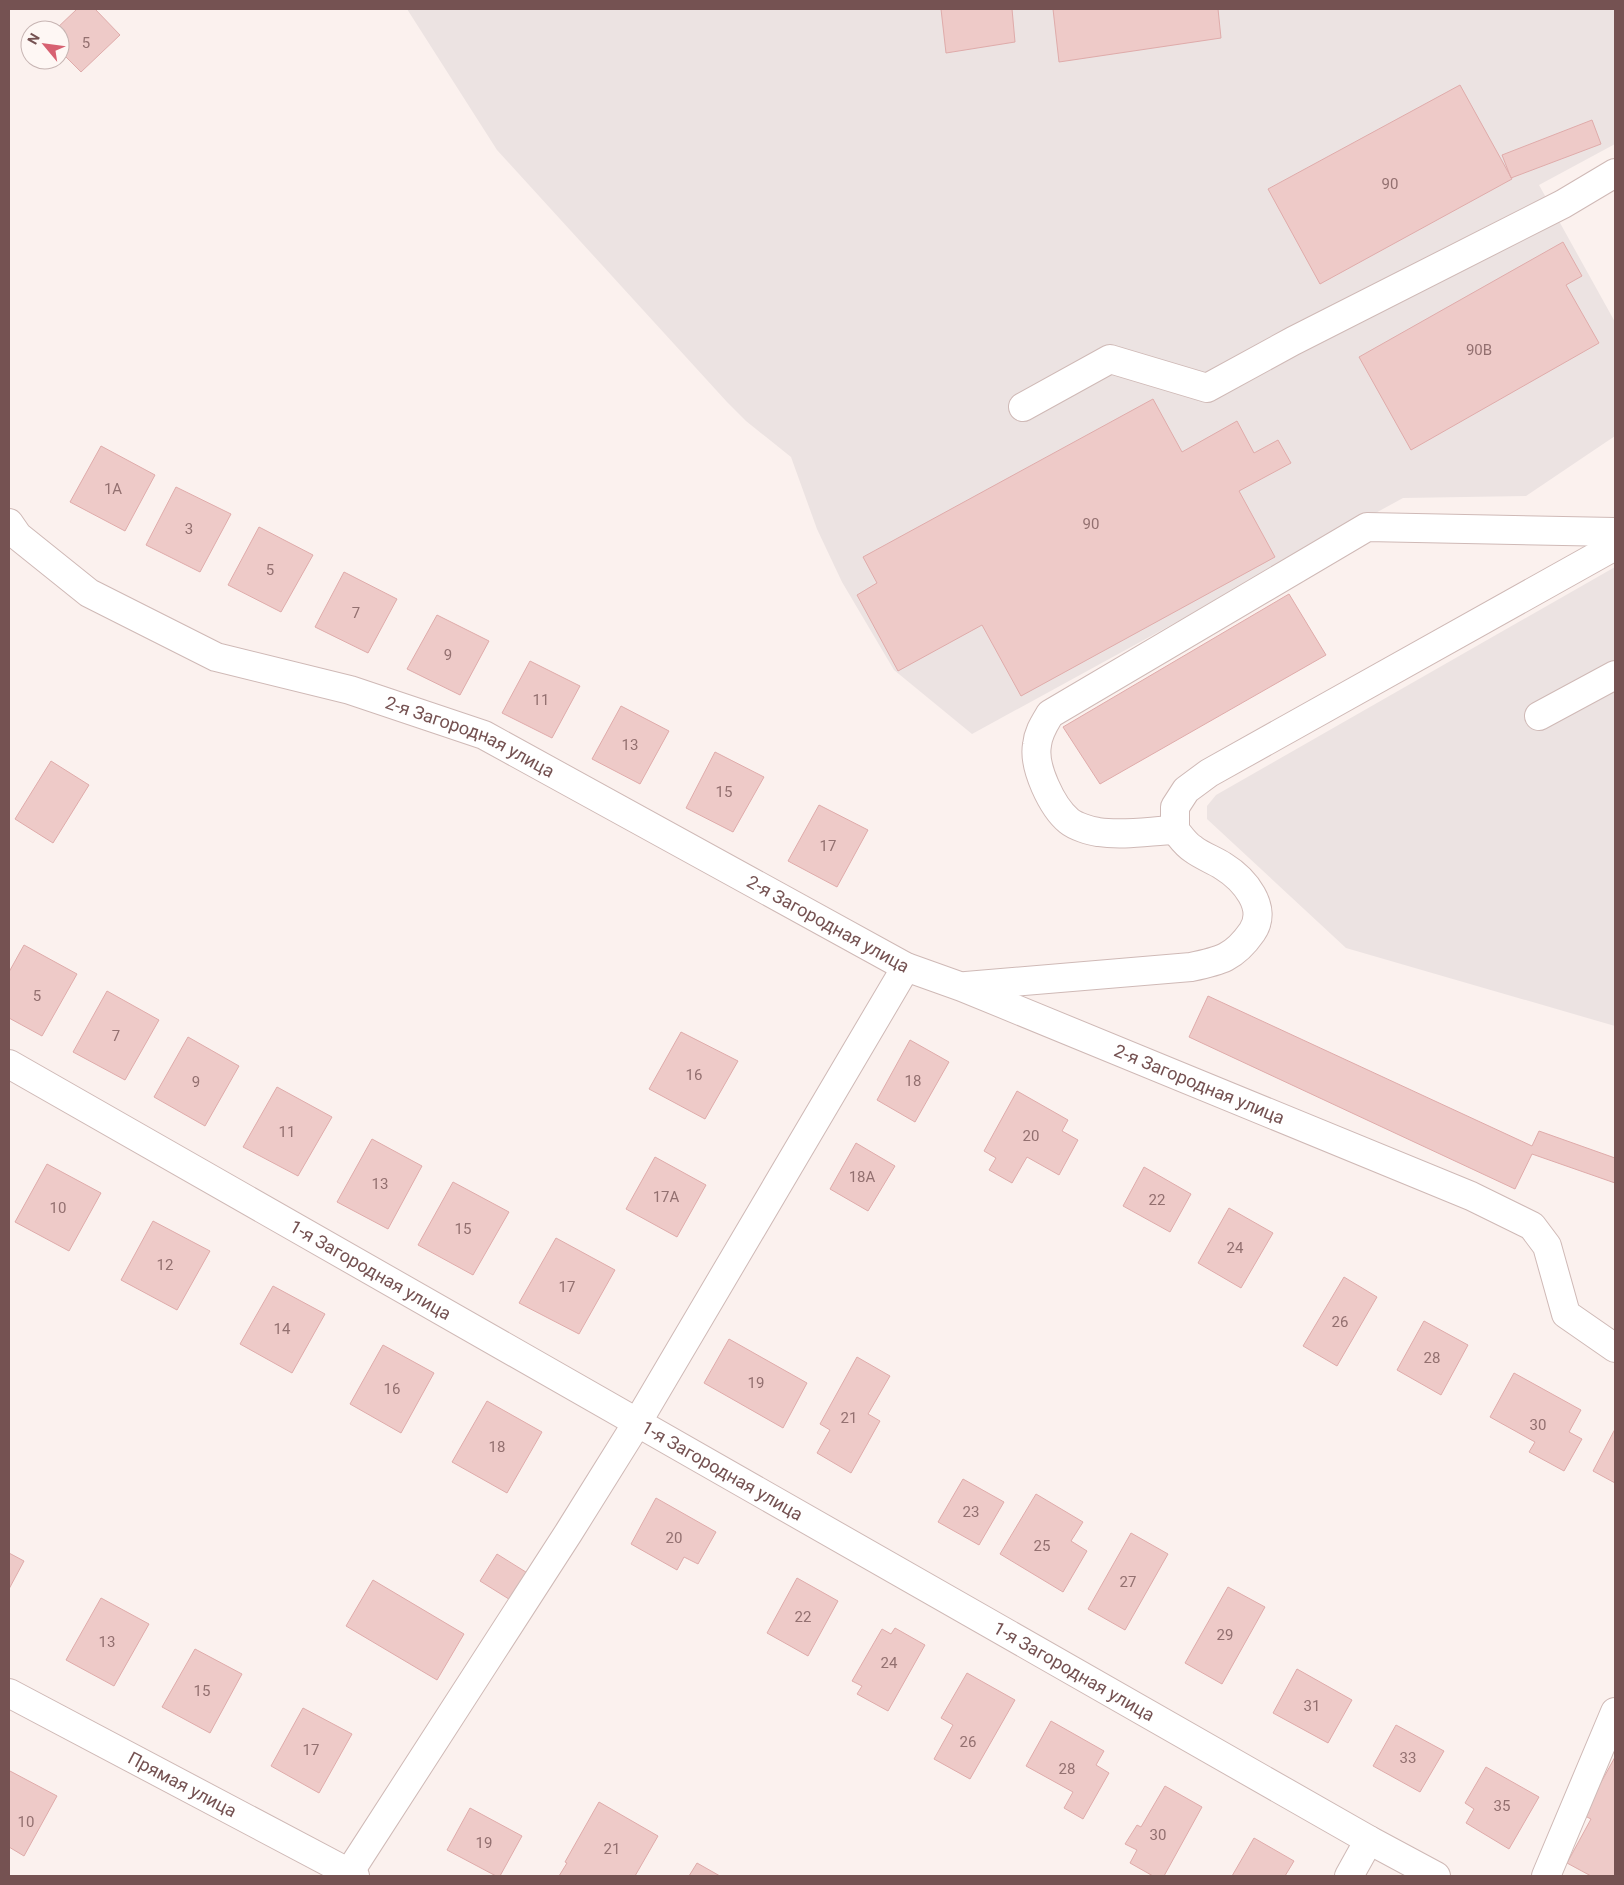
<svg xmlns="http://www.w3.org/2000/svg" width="1624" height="1885" font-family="Roboto,sans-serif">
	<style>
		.industrial { fill: #ece3e2 }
		.building { fill: #eecac8; stroke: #dfabaa }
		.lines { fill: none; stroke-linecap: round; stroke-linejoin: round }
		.minor-casing { stroke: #cfb9b6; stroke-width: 30 }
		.minor { stroke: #fff; stroke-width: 28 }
		.labels { text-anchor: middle; stroke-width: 4; stroke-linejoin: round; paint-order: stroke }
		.number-label { font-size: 15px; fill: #937070 }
		.street-label { font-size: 18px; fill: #755252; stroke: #fef7f4 }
	</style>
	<rect width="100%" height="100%" fill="#fbf1ee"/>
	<path class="industrial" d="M407 9H1615V144L1539 185 1615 322V436L1526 496 1403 498 972 734 894 670 842 582 817 529 791 457 746 421 727 402 497 150Z
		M1615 567V1026L1346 948 1207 819V806L1216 795Z"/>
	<path class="building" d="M77 9H95L120 35 81 72 60 51V30H55Z
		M941 9H1012L1015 42 946 53Z
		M1053 9H1218L1221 38 1059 62Z
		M1460 85 1512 179 1320 284 1268 189Z
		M1592 120 1601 144 1511 178 1502 155Z
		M1563 242 1582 276 1566 285 1599 343 1411 450 1359 357Z
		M1153 399 1182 452 1237 421 1254 453 1278 440 1291 463 1239 491 1275 557 1021 696 982 625 898 671 857 595 877 583 863 557Z
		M101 446 155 475 125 531 70 502Z
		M176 487 231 514 200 572 146 545Z
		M259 527 313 555 281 612 228 585Z
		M344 572 397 599 368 653 315 627Z
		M1289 594 1326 655 1100 784 1063 727Z
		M437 615 489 641 460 695 407 669Z
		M530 661 580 686 552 738 502 713Z
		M621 706 669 731 640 784 592 759Z
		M715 752 764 777 733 832 686 808Z
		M51 761 89 785 53 843 15 819Z
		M819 805 868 830 837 887 788 861Z
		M24 945 77 974 42 1036 9 1018V972Z
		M107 991 159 1020 125 1080 73 1052Z
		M1208 996 1532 1146 1539 1131 1615 1158V1183L1532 1154 1515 1189 1189 1037Z
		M681 1032 738 1061 705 1119 649 1089Z
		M188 1037 239 1066 205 1126 154 1097Z
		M910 1040 949 1062 915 1122 877 1100Z
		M277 1087 332 1117 298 1176 243 1147Z
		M1017 1091 1068 1120 1062 1131 1078 1140 1059 1175 1027 1157 1012 1183 989 1170 996 1158 984 1151Z
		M372 1139 422 1166 388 1229 337 1202Z
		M856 1143 895 1166 868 1211 830 1189Z
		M655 1157 706 1185 677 1237 626 1209Z
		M47 1164 101 1193 69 1251 15 1222Z
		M1144 1167 1191 1194 1170 1232 1123 1206Z
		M453 1182 509 1212 473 1275 418 1245Z
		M1229 1208 1273 1233 1241 1288 1198 1263Z
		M153 1221 210 1251 177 1310 121 1280Z
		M556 1238 615 1270 579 1334 519 1303Z
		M1344 1277 1377 1297 1337 1366 1303 1346Z
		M273 1286 325 1314 292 1373 240 1344Z
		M1424 1321 1468 1345 1441 1395 1397 1370Z
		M729 1339 807 1383 783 1428 704 1383Z
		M383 1345 434 1373 401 1433 350 1404Z
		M857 1357 890 1376 868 1414 880 1421 851 1473 817 1453 830 1430 820 1424Z
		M1514 1373 1581 1410 1569 1432 1582 1439 1564 1471 1529 1452 1535 1442 1490 1417Z
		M487 1401 542 1432 507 1493 452 1462Z
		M1615 1429V1483L1593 1471Z
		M963 1479 1004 1502 979 1545 938 1522Z
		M1036 1494 1083 1522 1071 1541 1087 1551 1063 1592 1000 1554Z
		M656 1498 716 1532 698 1564 684 1557 677 1570 631 1544Z
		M1131 1533 1168 1554 1125 1630 1088 1609Z
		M9 1553 24 1561 9 1589Z
		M497 1554 529 1574 512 1601 480 1581Z
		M797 1578 838 1601 808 1656 767 1633Z
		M373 1580 464 1634 437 1680 346 1626Z
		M1228 1587 1265 1607 1222 1684 1185 1663Z
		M101 1598 149 1624 114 1686 66 1660Z
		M895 1628 925 1645 888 1711 857 1694 862 1686 852 1681 882 1629 891 1634Z
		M195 1649 242 1674 210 1733 162 1707Z
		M1297 1669 1352 1700 1328 1743 1273 1713Z
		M967 1673 1015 1700 970 1779 934 1759 953 1725 941 1718Z
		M303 1708 352 1734 319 1793 271 1766Z
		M1051 1721 1104 1751 1096 1765 1109 1773 1083 1819 1064 1808 1073 1792 1026 1766Z
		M1396 1725 1444 1751 1420 1792 1373 1766Z
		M1615 1757V1876H1591L1567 1863 1591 1819 1583 1815Z
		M1486 1767 1539 1797 1509 1849 1466 1823 1474 1809 1465 1803Z
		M10 1771 57 1796 24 1856 9 1847V1774Z
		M1165 1786 1202 1807 1164 1876H1153L1130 1863 1137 1850 1125 1844 1137 1825 1141 1827Z
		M599 1802 658 1836 635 1876H559L567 1863 565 1862Z
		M470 1808 522 1836 500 1876H496L447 1850Z
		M1254 1838 1294 1861 1285 1876H1232Z
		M697 1863 720 1876H689Z"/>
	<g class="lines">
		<defs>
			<g id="minor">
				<path d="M1023 407 1110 359 1207 388 1293 341 1563 204 1615 173"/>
				<path id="s1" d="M9 523 18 536 89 593 216 657 350 690 484 735 906 967 962 987 1471 1196 1532 1226 1547 1246 1566 1314 1615 1348"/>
				<path d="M1539 716 1615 675"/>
				<path d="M1175 830C1150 831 1123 836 1098 832 1090 831 1075 826 1069 821 1052 807 1033 767 1037 745 1038 733 1044 724 1050 714L1367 527 1615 532"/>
				<path d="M966 986 1191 967C1220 961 1234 958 1252 932 1269 908 1244 879 1223 866 1214 860 1202 856 1193 849 1186 845 1180 836 1175 830V807L1186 790 1209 773 1615 546"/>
				<path id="s2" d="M9 1064 1369 1840 1436 1876"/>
				<path id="s3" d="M9 1693 355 1876"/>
				<path d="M347 1876 569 1532 637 1423 906 967"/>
				<path d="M1349 1876 1369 1840"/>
				<path d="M1546 1876 1615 1712"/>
			</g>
		</defs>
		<use href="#minor" class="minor-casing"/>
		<use href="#minor" class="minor"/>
	</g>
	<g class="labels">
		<g class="number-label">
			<text x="86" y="48">5</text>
			<text x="1390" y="189">90</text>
			<text x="1479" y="355">90В</text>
			<text x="113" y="494">1А</text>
			<text x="1091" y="529">90</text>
			<text x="189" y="534">3</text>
			<text x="270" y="575">5</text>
			<text x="356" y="618">7</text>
			<text x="448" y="660">9</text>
			<text x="541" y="705">11</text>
			<text x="630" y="750">13</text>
			<text x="724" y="797">15</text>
			<text x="828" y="851">17</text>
			<text x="37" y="1001">5</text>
			<text x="116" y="1041">7</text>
			<text x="694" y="1080">16</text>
			<text x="913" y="1086">18</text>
			<text x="196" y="1087">9</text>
			<text x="287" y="1137">11</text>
			<text x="1031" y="1141">20</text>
			<text x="862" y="1182">18А</text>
			<text x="380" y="1189">13</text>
			<text x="666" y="1202">17А</text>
			<text x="1157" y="1205">22</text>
			<text x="58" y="1213">10</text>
			<text x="463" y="1234">15</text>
			<text x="1235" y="1253">24</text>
			<text x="165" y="1270">12</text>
			<text x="567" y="1292">17</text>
			<text x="1340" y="1327">26</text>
			<text x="282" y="1334">14</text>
			<text x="1432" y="1363">28</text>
			<text x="756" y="1388">19</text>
			<text x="392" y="1394">16</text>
			<text x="849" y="1423">21</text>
			<text x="1538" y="1430">30</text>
			<text x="497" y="1452">18</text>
			<text x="971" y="1517">23</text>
			<text x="674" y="1543">20</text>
			<text x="1042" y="1551">25</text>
			<text x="1128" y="1587">27</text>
			<text x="803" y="1622">22</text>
			<text x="1225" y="1640">29</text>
			<text x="107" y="1647">13</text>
			<text x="889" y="1668">24</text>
			<text x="202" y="1696">15</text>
			<text x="1312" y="1711">31</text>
			<text x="968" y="1747">26</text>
			<text x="311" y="1755">17</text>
			<text x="1408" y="1763">33</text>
			<text x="1067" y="1774">28</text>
			<text x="1502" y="1811">35</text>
			<text x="26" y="1827">10</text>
			<text x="1158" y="1840">30</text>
			<text x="484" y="1848">19</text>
			<text x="612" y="1854">21</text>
		</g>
		<g class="street-label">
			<text dy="6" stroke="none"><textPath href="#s1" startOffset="516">2-я Загородная улица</textPath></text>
			<text dy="6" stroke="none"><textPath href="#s1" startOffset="921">2-я Загородная улица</textPath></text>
			<text dy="6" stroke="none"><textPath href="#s1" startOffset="1326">2-я Загородная улица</textPath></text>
			<text dy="6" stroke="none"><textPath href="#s2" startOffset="416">1-я Загородная улица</textPath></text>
			<text dy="6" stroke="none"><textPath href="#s2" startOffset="821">1-я Загородная улица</textPath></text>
			<text dy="6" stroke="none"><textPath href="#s2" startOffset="1226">1-я Загородная улица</textPath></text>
			<text dy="6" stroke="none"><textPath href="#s3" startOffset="196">Прямая улица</textPath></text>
		</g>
	</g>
	<rect width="1624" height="1885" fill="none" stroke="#755252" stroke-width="20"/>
	<g transform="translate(45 45) rotate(299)"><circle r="24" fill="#fef7f4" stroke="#c7b5b3"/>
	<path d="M0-4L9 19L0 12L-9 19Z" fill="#d76171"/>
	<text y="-8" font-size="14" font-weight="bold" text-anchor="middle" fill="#755252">N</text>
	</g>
</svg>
